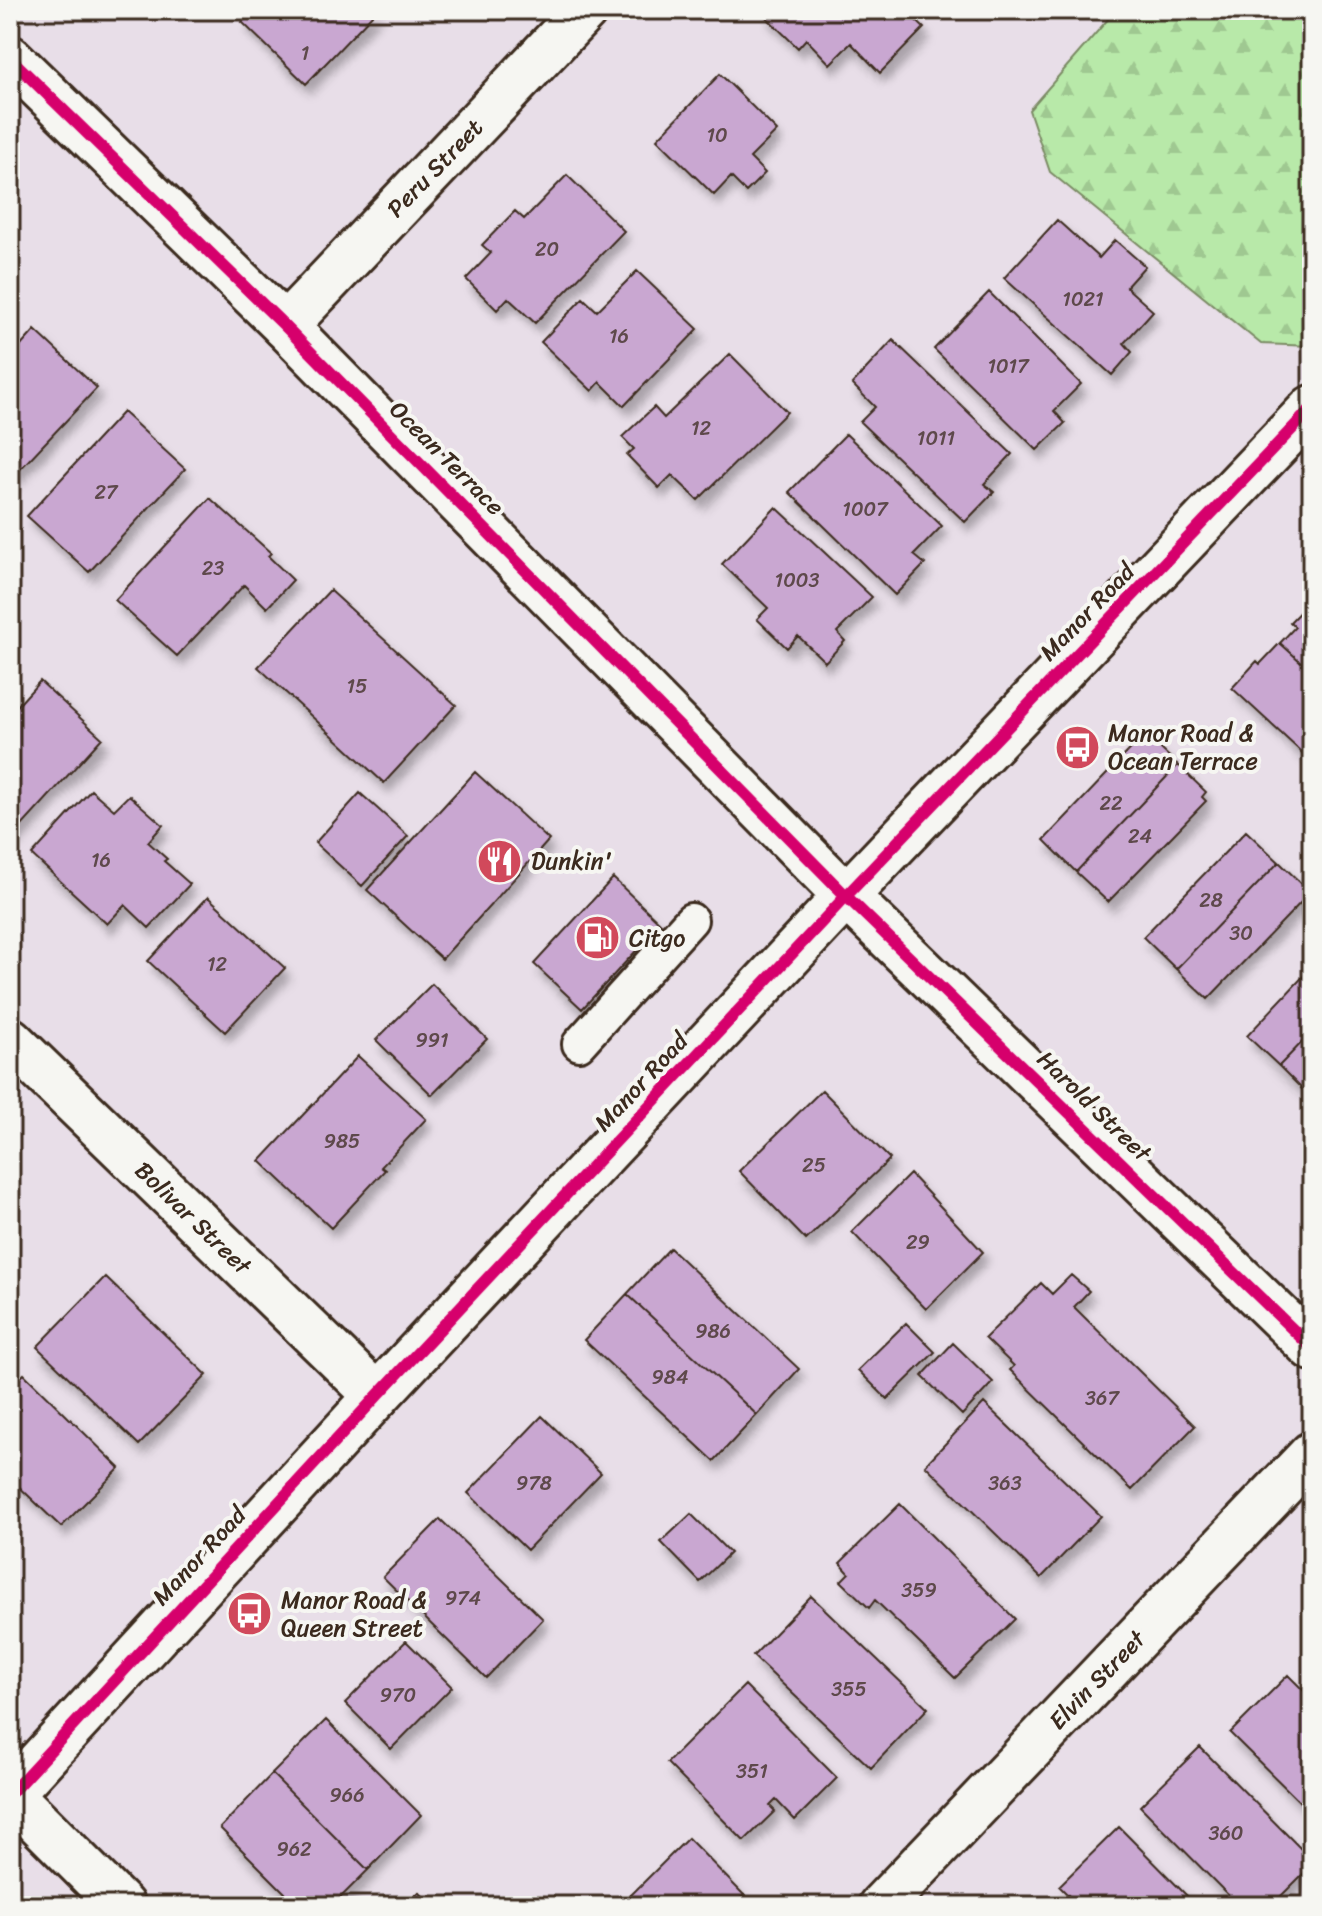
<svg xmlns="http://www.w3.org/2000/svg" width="1322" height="1916" font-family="Sriracha,sans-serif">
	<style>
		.forest { fill: url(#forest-firs); stroke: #7a8a64; stroke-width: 2 }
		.building { fill: #c9a7d1; stroke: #3b2a1e; stroke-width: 2; filter: url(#shadow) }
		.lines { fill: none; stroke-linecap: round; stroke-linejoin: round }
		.lane-casing { stroke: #3b2a1e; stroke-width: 38 }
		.street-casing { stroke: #3b2a1e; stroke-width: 50 }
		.secondary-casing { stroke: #3b2a1e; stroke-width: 50 }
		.lane { stroke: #f6f6f2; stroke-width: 32 }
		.street { stroke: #f6f6f2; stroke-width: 44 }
		.secondary { stroke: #f6f6f2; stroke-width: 44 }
		.cycleway-casing { stroke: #f6f6f2; stroke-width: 17 }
		.cycleway { stroke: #d6006c; stroke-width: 12 }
		.labels { text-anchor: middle; stroke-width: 8; stroke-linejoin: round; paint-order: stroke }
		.number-label { font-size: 20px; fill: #5e494b }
		.street-label { font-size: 24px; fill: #3b2a1e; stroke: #f6f6f2 }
		.poi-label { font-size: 24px; fill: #3b2a1e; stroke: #f6f6f2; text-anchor: start }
	</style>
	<defs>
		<pattern id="forest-firs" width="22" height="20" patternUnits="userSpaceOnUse" patternTransform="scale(2)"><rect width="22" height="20" fill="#b8e9a9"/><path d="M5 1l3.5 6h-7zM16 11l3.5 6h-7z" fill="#9fc891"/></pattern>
		<filter id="shadow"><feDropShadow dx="5" dy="9" stdDeviation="4" flood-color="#0004"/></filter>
	</defs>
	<rect width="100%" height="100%" fill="#e8dee8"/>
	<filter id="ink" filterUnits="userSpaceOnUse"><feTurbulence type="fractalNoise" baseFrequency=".0125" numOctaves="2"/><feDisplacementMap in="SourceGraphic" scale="16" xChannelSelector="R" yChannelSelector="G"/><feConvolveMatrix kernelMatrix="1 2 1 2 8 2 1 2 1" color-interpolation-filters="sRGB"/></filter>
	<g filter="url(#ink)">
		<path class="forest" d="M1116 10H1312V346L1261 344 1050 172 1029 110Z"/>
		<path class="building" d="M254 10H377L306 84 242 22Z
			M769 10H905L924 28 880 73 851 43 830 64 806 39 798 48 764 15Z
			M720 74 777 131 750 158 765 173 746 192 731 177 714 195 657 139Z
			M567 175 624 231 535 323 508 298 497 310 466 279 491 253 482 245 515 211 524 219Z
			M1057 220 1099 258 1115 240 1145 266 1126 287 1153 311 1124 343 1132 352 1112 375 1004 278Z
			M637 271 698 329 624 406 600 382 592 391 541 342 583 298 597 311Z
			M989 292 1081 384 1054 411 1065 423 1037 450 934 349Z
			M35 330 97 388 10 480V358Z
			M893 340 1012 454 984 484 994 492 965 522 860 422 875 407 852 384Z
			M730 354 787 412 698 500 672 475 659 488 627 455 634 449 622 437 654 407 664 418Z
			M123 412 185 469 89 572 27 516Z
			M846 434 942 526 914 555 925 564 895 595 789 492Z
			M210 498 271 553 268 556 293 580 267 608 244 585 177 656 115 600Z
			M776 507 872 597 837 632 845 641 825 662 798 636 787 648 757 619 768 608 722 564Z
			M330 590 456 705 384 783 258 667Z
			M1312 599V672L1280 643 1295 627 1290 622Z
			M1280 643 1312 672V762L1232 688 1257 661 1260 664Z
			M40 681 102 738 10 839V714Z
			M1145 734 1178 765 1076 872 1044 840Z
			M1178 765 1206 792 1202 797 1206 801 1108 902 1076 872Z
			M475 772 549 840 442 959 367 890Z
			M91 790 114 810 129 795 163 825 148 842 167 859 164 861 190 884 149 928 125 905 107 924 32 855Z
			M360 793 408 836 362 886 315 843Z
			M1246 831 1279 862 1176 969 1143 937Z
			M1279 862 1307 889 1302 894 1306 897 1208 999 1176 969Z
			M613 878 661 924 582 1009 534 964Z
			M208 897 285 968 225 1032 148 961Z
			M1312 967V1032L1279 1066 1247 1036Z
			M432 984 487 1039 432 1095 376 1040Z
			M1312 1032V1095L1310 1097 1279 1066Z
			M358 1056 426 1119 381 1167 385 1170 331 1228 260 1161Z
			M822 1090 890 1159 806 1240 739 1171Z
			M910 1174 983 1252 926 1309 852 1232Z
			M670 1248 799 1369 757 1415 627 1294Z
			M1071 1275 1089 1291 1074 1307 1195 1426 1132 1490 1010 1370 1014 1366 985 1338 1041 1283 1052 1294Z
			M105 1277 207 1375 139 1445 37 1347Z
			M627 1294 757 1415 714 1461 584 1340Z
			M906 1323 935 1352 887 1399 858 1370Z
			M953 1343 993 1382 962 1415 922 1376Z
			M24 1374 120 1468 61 1527 10 1478V1388Z
			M984 1403 1101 1516 1041 1578 925 1465Z
			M542 1416 601 1473 527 1550 468 1493Z
			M900 1504 1015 1619 955 1678 875 1600 869 1608 841 1581 849 1573 840 1563Z
			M691 1514 730 1553 700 1582 661 1542Z
			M440 1519 543 1619 486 1678 383 1577Z
			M811 1596 928 1708 871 1768 753 1656Z
			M406 1641 452 1687 391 1749 345 1703Z
			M1288 1675 1312 1699V1814L1230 1733Z
			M745 1685 837 1778 795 1820 776 1800 770 1806 775 1811 744 1841 667 1763Z
			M326 1720 421 1815 368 1870 272 1774Z
			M1200 1747 1312 1860V1865L1271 1906H1239L1140 1806Z
			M272 1774 368 1870 332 1906H298L220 1828Z
			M1119 1827 1197 1906H1079L1059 1886Z
			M688 1838 744 1895 732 1906H634L627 1899Z
			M419 1892 433 1906H406Z"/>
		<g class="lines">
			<defs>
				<path id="lane" d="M579 1044 691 920"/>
				<path id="street" d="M285 326 585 10
					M846 896 1312 1348
					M10 1040 377 1396
					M10 1794 122 1906
					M881 1906 1312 1454"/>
				<path id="secondary" d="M10 58 285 326 846 896
					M10 1794 377 1396 846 896 1312 408"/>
			</defs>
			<use href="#lane" class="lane-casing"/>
			<use href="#street" class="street-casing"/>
			<use href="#secondary" class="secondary-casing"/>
			<use href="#lane" class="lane"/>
			<use href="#street" class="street"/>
			<use href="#secondary" class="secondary"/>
			<defs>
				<path id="cycleway" d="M10 58 285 326 846 896 1312 1348
					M10 1794 377 1396 846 896 1312 408"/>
			</defs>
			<use href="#cycleway" class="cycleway-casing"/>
			<use href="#cycleway" class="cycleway"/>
		</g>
	</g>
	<defs>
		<symbol id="bus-disc" viewBox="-11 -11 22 22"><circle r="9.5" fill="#d1495b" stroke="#f6f6f2"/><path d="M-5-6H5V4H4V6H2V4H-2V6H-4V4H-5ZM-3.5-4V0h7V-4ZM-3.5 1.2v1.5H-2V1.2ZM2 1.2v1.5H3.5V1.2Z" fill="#fff"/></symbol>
		<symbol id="restaurant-disc" viewBox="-11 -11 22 22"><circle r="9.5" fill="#d1495b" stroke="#f6f6f2"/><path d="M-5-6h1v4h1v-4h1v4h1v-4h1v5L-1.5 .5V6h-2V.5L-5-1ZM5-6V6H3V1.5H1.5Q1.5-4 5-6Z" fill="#fff"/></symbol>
		<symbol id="fuel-disc" viewBox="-11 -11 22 22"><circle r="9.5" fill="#d1495b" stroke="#f6f6f2"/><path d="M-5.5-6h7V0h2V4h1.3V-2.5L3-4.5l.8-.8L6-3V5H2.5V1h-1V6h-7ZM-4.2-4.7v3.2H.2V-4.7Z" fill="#fff"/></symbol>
	</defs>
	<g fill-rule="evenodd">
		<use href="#bus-disc" x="1052" y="722" width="51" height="51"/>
		<use href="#restaurant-disc" x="474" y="836" width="51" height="51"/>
		<use href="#fuel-disc" x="572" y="912" width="51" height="51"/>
		<use href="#bus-disc" x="224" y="1588" width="51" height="51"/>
	</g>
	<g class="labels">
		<g class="number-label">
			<text x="305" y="60">1</text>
			<text x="717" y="142">10</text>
			<text x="547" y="256">20</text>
			<text x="1083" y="306">1021</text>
			<text x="619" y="343">16</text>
			<text x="1008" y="373">1017</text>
			<text x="701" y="435">12</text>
			<text x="936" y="445">1011</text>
			<text x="106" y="499">27</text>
			<text x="865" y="516">1007</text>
			<text x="213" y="575">23</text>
			<text x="797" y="587">1003</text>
			<text x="357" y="693">15</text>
			<text x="1111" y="810">22</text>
			<text x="1140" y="843">24</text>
			<text x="101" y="867">16</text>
			<text x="1211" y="907">28</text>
			<text x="1241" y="940">30</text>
			<text x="217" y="971">12</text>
			<text x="432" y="1047">991</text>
			<text x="342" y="1148">985</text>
			<text x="814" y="1172">25</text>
			<text x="918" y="1249">29</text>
			<text x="713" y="1338">986</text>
			<text x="670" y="1384">984</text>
			<text x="1102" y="1405">367</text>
			<text x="534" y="1490">978</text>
			<text x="1005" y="1490">363</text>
			<text x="919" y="1597">359</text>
			<text x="463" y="1605">974</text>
			<text x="849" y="1696">355</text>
			<text x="398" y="1702">970</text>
			<text x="752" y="1778">351</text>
			<text x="347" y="1802">966</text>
			<text x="1226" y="1840">360</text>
			<text x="294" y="1856">962</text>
		</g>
		<g class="street-label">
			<text transform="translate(435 168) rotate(-46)" y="8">Peru Street</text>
			<text transform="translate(447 458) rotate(45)" y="8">Ocean Terrace</text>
			<text transform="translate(1087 612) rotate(-46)" y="8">Manor Road</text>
			<text transform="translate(641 1082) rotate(-47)" y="8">Manor Road</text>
			<text transform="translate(1094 1106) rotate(44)" y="8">Harold Street</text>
			<text transform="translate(193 1218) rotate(44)" y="8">Bolivar Street</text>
			<text transform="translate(199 1556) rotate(-47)" y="8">Manor Road</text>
			<text transform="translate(1097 1680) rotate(-46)" y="8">Elvin Street</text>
		</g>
		<g class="poi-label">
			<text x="1108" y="741">Manor Road &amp;<tspan x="1108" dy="28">Ocean Terrace</tspan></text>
			<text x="531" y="869">Dunkin'</text>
			<text x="629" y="946">Citgo</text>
			<text x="281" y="1608">Manor Road &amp;<tspan x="281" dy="28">Queen Street</tspan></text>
		</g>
	</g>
	<rect width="1322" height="1916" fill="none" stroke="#f6f6f2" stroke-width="40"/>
	<rect x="20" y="20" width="1282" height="1876" fill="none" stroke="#3b2a1e" stroke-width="3" filter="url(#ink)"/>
</svg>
